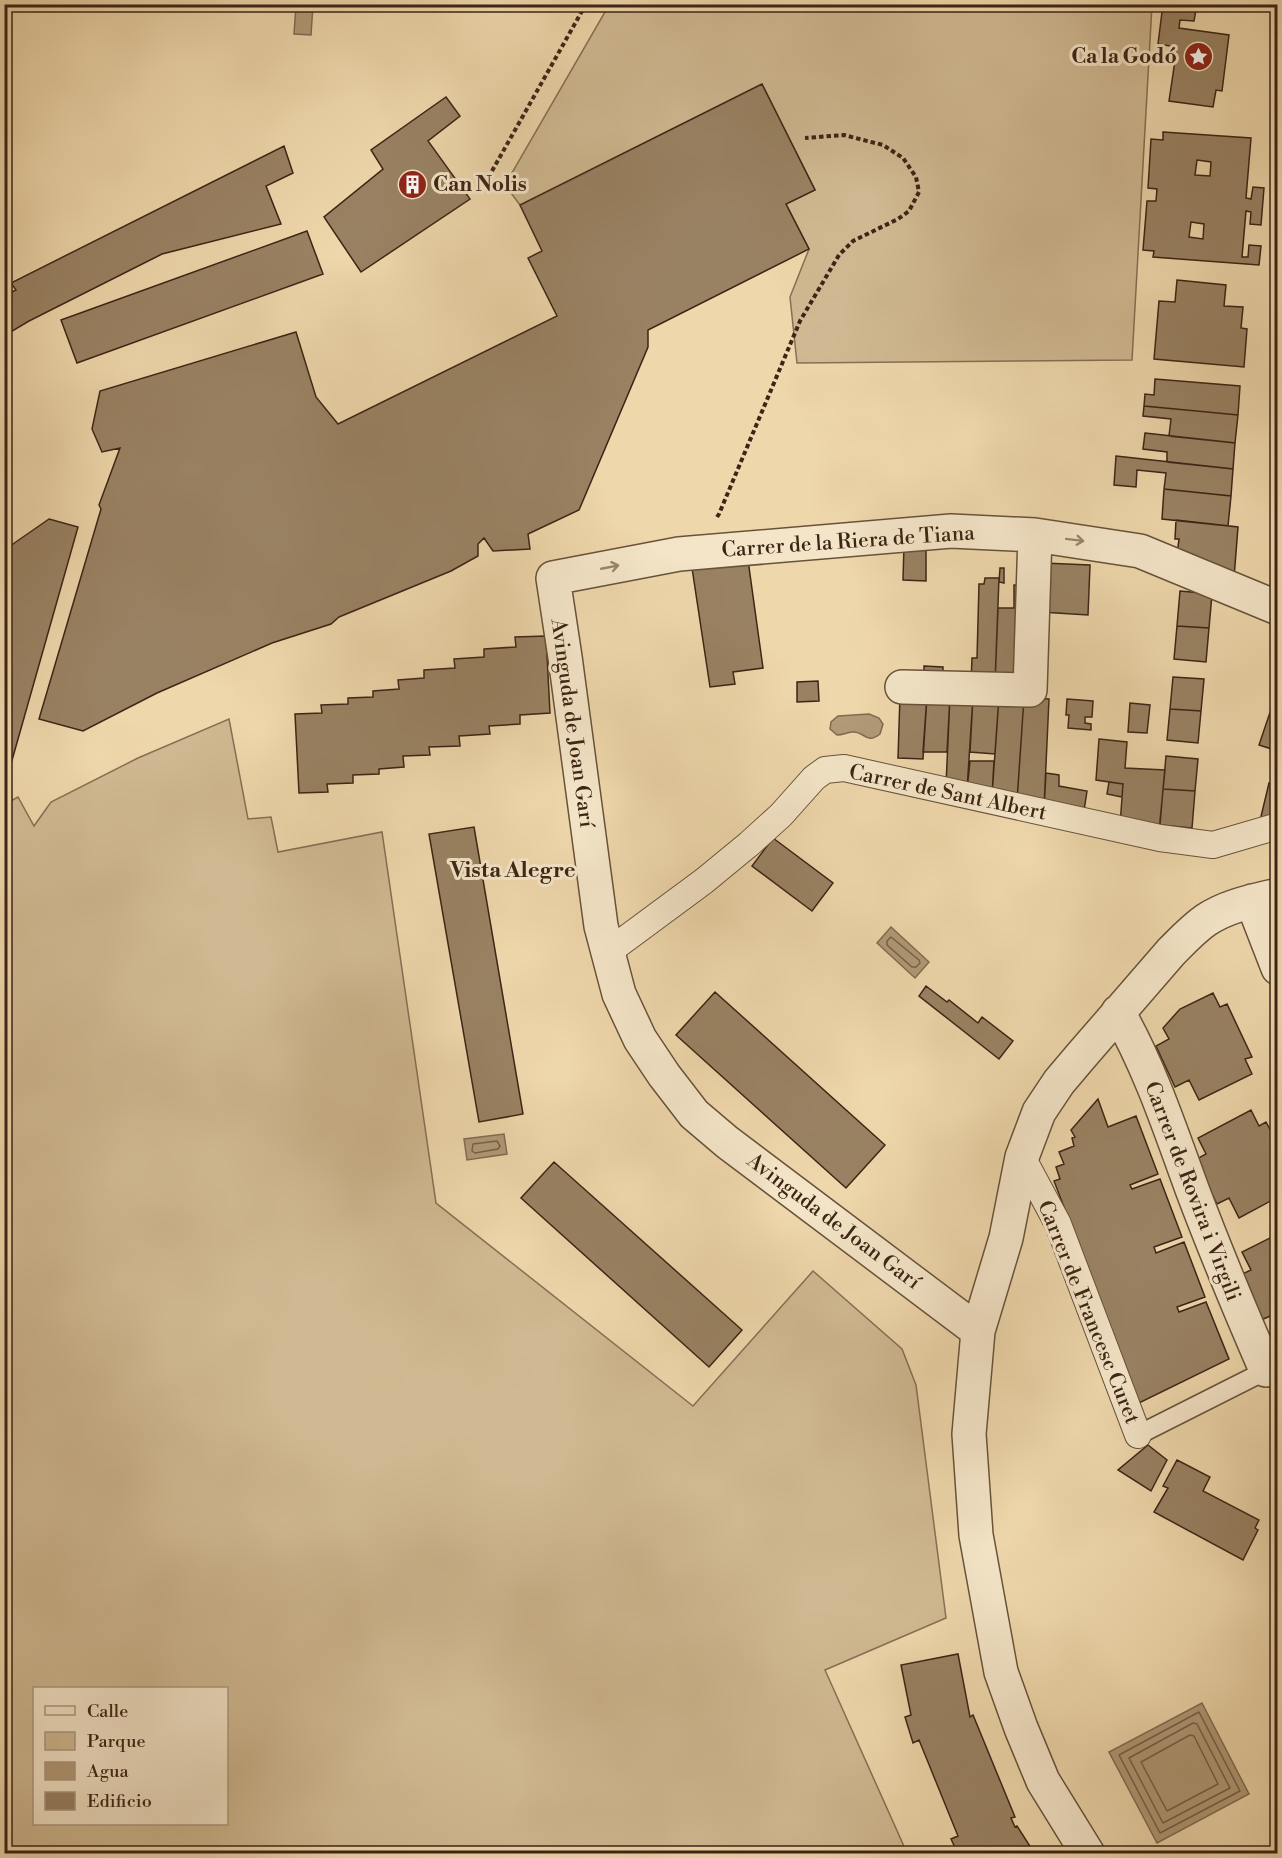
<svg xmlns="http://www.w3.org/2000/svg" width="1282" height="1858" font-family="'Libre Bodoni',serif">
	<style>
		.green { fill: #d0b992; stroke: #866f54; stroke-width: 1.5; fill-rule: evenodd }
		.water { fill: #b19a78; stroke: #826b50; stroke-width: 1.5 }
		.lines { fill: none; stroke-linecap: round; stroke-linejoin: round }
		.shore { stroke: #766046; stroke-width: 1.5 }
		.building { fill: #998263; stroke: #3c2515; stroke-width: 1.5; fill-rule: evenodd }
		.service-casing { stroke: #68523a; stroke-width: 21 }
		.pedestrian-casing { stroke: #68523a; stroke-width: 28 }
		.minor-casing { stroke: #68523a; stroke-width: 36 }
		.path { stroke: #3c2515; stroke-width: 4; stroke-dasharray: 4.5 3; stroke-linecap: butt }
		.service { stroke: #f4e5c8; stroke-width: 18 }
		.pedestrian { stroke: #f4e5c8; stroke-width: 26 }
		.minor { stroke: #f4e5c8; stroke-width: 33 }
		.oneway { stroke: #98856e }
		.labels { text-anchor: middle; stroke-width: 6; stroke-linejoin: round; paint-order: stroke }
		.poi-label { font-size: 21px; font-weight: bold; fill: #3c2515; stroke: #f4e5c8; text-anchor: end }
		.street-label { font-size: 21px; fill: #3c2515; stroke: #f4e5c8 }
		.neighbourhood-label { font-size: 22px; font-weight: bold; fill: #3c2515; stroke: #f4e5c8 }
	</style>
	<rect width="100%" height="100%" fill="#eed7ab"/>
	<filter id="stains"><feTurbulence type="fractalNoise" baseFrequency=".00333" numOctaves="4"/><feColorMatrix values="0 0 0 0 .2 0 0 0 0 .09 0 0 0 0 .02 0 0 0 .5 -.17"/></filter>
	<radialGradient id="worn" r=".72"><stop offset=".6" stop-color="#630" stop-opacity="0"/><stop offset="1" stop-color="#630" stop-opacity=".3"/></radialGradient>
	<path class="green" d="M609 5H1152L1132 360 797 363 790 297 809 249 786 204 815 190 762 84 520 205 505 185Z
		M229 719 248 819 271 817 278 852 382 832 436 1203 693 1406 813 1271 902 1349 916 1385 946 1618 825 1670 907 1853H5V804L18 797 34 826 51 802 138 758ZM34 1688H226V1824H34Z"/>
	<path class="water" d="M296 5H313L311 35 294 34Z
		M869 714 879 718 883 724 880 734C866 745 865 731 852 732 846 733 842 735 837 735L830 729 831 722 838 716Z
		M891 927 929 962 915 978 877 943Z
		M504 1134 507 1154 467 1160 464 1139Z
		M1202 1703 1249 1794 1157 1843 1109 1752Z"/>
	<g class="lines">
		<path class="shore" d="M891 937 919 960 920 963 916 967H912L887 945V941Z
			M497 1141 500 1146 498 1149 475 1153 472 1151 473 1144Z
			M1199 1712 1240 1791 1160 1833 1119 1755Z
			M1193 1723 1197 1724 1230 1788 1163 1823 1129 1758Z
			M1190 1735 1194 1736 1218 1784 1167 1811 1141 1762Z"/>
	</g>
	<path class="building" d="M1163 4H1197L1194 21 1180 20 1179 28 1229 35 1222 91 1216 90 1213 107 1169 101 1177 47 1158 44Z
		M762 84 815 190 786 204 809 249 648 330V347L579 510 528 534 530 549 493 551 484 538 478 544V556L451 571 339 617 331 624 272 643 157 693 83 731 39 719 101 509 99 505 120 448 102 452 92 429 100 391 296 332 316 397 338 424 557 316 528 258 542 251 520 205Z
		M446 97 460 116 428 141 470 199 361 272 324 217 383 169 371 150Z
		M1163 132 1251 138 1246 198 1251 199 1253 187 1264 188 1261 225 1250 224 1251 212 1246 211 1242 257H1248L1249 245 1261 246 1259 265 1153 257 1154 251 1143 250 1147 201H1156L1157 189 1148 188 1151 139 1163 140ZM1197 160 1211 162 1210 176 1195 175ZM1191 222 1204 224 1203 239 1189 237Z
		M284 146 293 173 266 186 281 224 162 254 29 321 4 336V296L16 290 11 283Z
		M307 231 323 274 77 363 61 320Z
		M1177 280 1226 285 1224 306 1243 307 1241 328 1247 329 1244 367 1154 359 1159 301 1175 302Z
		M1155 379 1240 386 1238 415 1144 406 1145 394 1154 395Z
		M1144 406 1238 415 1235 443 1169 436 1171 419 1143 416Z
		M1145 433 1235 443 1233 469 1167 462V452L1143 449Z
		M1116 456 1233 469 1231 496 1164 489 1166 473 1137 470 1136 487 1114 485Z
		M1164 489 1231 496 1228 526 1162 519Z
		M49 519 78 527 7 778H4V553L13 544Z
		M1176 520 1238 527 1234 578 1177 555 1179 539H1175Z
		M926 544V581L903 580 904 545Z
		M748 560 763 668 733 672 735 684 710 687 692 568Z
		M1043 563 1090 565 1088 615 1041 612Z
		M1000 568H1004V583L999 582Z
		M985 578H999L995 683H971L972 658H977L979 584H984Z
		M1014 585H1019V684L995 683 998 608H1014Z
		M1180 591 1212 594 1209 628 1177 626Z
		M1177 626 1209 628 1206 662 1174 659Z
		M546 636 550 713 520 715V724L489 726 490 734 459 736 460 746 429 747 430 755 403 756 404 767 379 769V774L353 775V783L327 784 328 792 299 793 295 714 322 713 321 705 348 704V698L373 697V691L399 689 398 680 424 678V670L455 668 454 659 484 657V649L516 647 515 637Z
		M924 666 943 667V682L924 681Z
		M1173 677 1204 679 1201 711 1170 709Z
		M818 681 819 701 797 702V682Z
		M1278 689V751L1259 745Z
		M900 696H927L923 759 898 758Z
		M927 696H950L947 752H923Z
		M950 696 973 697 967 790 946 785Z
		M973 697H999L995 754 970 752Z
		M999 697 1024 698 1017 801 992 795Z
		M1024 698 1049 699 1044 808 1017 801Z
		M1067 699 1093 701 1092 717H1085V723L1091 724V730L1068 728 1069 715H1066Z
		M1130 703 1150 705 1147 733 1128 732Z
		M1170 709 1201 711 1198 743 1167 740Z
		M1099 739 1127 742 1125 768 1165 770 1159 831 1120 825 1123 784 1096 780Z
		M1166 756 1198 759 1195 791 1163 789Z
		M970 761H994L992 795 967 790Z
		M1046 773 1059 775V786L1087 791 1083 817 1044 808Z
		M1109 782 1123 784 1122 797 1107 794Z
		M1269 783 1278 786V820L1259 825Z
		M1163 789 1195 791 1192 828 1160 825Z
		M474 827 523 1114 479 1122 429 834Z
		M773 838 833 883 812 911 752 866Z
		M926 986 947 1002 949 1000 978 1023 982 1017 1013 1041 999 1059 919 996Z
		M715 992 885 1145 846 1188 676 1035Z
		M1213 993 1220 1007 1227 1004 1252 1057 1245 1059 1252 1074 1199 1100 1189 1080 1175 1087 1156 1046 1169 1039 1163 1028 1180 1009Z
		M1098 1099 1108 1127 1136 1116 1158 1174 1130 1185 1132 1189 1160 1179 1182 1237 1154 1247 1156 1253 1184 1242 1205 1297 1177 1307 1179 1312 1206 1302 1229 1359 1139 1403 1054 1181 1060 1179 1056 1167 1064 1164 1059 1152 1074 1146 1072 1138 1075 1137 1071 1130Z
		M1251 1110 1259 1126 1266 1122 1278 1144V1197L1239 1218 1229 1198 1217 1204 1195 1160 1206 1154 1198 1138Z
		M554 1162 742 1330 709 1367 521 1198Z
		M1278 1234V1325L1273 1315 1261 1320 1238 1276 1251 1270 1242 1252Z
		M1148 1445 1167 1460 1151 1491 1118 1470Z
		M1177 1460 1210 1477 1203 1491 1259 1520 1255 1528 1258 1530 1243 1560 1154 1512 1168 1488 1163 1486Z
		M958 1654 970 1717 973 1715 1015 1817 1011 1818 1015 1827 1017 1826 1035 1854H958L951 1839 958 1836 919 1740 913 1743 905 1717 911 1715 901 1665Z"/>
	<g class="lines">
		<defs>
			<path id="service" d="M1138 1435 1273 1367"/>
			<path id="pedestrian" d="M608 952 704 881 749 844 781 815 814 778 825 770 844 768 1160 838 1213 845 1278 826
				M1022 1157 1058 1224 1138 1435"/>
			<path id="minor" d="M902 687 1030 690 1035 535
				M1252 901 1278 968
				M1118 1012C1150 1068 1170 1129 1192 1189 1215 1250 1240 1310 1266 1370
				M978 1331 727 1142 694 1114 664 1075 640 1039 619 994 601 926 565 657 553 578 679 554 951 531 1035 535 1140 551 1278 608
				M1088 1854 1043 1781 1021 1728 1001 1672 976 1535 969 1434 978 1331 1006 1238 1022 1157 1039 1112 1059 1082 1081 1056 1171 952C1182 941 1193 929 1206 920 1227 906 1253 901 1278 895"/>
		</defs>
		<use href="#service" class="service-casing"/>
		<use href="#pedestrian" class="pedestrian-casing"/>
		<use href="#minor" class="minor-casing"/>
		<path class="path" d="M492 171 586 4
			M717 517 719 514 800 321 839 255 853 241 898 219 909 211 919 192 916 177 903 158 883 145 844 135 805 138"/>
		<use href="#service" class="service"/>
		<use href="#pedestrian" class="pedestrian"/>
		<use href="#minor" class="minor"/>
	</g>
	<defs><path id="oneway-shaft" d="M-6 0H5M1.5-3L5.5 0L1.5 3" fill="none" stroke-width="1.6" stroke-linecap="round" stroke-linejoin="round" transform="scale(1.5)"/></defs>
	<g class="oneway">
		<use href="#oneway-shaft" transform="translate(1075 540) rotate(7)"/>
		<use href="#oneway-shaft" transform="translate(610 567) rotate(-11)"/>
	</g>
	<defs>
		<symbol id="sight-disc" viewBox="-11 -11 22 22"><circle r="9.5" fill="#8f2418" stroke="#f4e5c8"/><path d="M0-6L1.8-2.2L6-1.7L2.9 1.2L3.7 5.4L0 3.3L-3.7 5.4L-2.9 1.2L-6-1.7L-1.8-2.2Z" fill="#fff"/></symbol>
		<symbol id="building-disc" viewBox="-11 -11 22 22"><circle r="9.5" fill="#8f2418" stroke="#f4e5c8"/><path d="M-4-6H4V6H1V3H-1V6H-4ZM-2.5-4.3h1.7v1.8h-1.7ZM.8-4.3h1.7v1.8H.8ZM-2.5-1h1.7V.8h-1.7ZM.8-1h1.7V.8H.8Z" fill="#fff"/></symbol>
	</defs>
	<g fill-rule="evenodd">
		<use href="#sight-disc" x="1182" y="40" width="33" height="33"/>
		<use href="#building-disc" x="396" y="168" width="33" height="33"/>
	</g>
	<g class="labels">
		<g class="poi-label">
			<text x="1177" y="63">Ca la Godó</text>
			<text x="433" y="191" text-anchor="start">Can Nolis</text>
		</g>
		<g class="street-label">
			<text transform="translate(848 541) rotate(-4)" y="7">Carrer de la Riera de Tiana</text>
			<text transform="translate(573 723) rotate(82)" y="7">Avinguda de Joan Garí</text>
			<text transform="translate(948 792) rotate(12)" y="7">Carrer de Sant Albert</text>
			<text transform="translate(1193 1191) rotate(69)" y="7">Carrer de Rovira i Virgili</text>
			<text transform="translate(834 1221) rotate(37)" y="7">Avinguda de Joan Garí</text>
			<text transform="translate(1089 1312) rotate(68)" y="7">Carrer de Francesc Curet</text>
		</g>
		<g class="neighbourhood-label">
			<text x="513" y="877">Vista Alegre</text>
		</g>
	</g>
	<rect width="1282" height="1858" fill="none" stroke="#eed7ab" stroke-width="24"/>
	<rect x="6" y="6" width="1270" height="1846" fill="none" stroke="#3c2515" stroke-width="3"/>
	<rect x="12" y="12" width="1258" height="1834" fill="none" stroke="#3c2515" stroke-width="1.5"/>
	<rect x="33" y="1687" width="195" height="138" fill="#f4e5c8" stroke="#aa9880" stroke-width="1.5"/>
	<rect x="45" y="1706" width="30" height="9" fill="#f4e5c8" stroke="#aa9880" stroke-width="1.5"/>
	<text x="87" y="1717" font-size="18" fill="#3c2515">Calle</text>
	<rect x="45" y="1732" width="30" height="18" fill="#d0b992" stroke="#aa9880" stroke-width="1.5"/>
	<text x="87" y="1747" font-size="18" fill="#3c2515">Parque</text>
	<rect x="45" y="1762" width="30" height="18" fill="#b19a78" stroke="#aa9880" stroke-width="1.5"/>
	<text x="87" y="1777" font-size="18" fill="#3c2515">Agua</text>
	<rect x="45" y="1792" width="30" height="18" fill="#998263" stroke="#aa9880" stroke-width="1.5"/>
	<text x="87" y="1807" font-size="18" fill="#3c2515">Edificio</text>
	<rect width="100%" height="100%" filter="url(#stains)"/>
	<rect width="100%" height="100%" fill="url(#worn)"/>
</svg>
